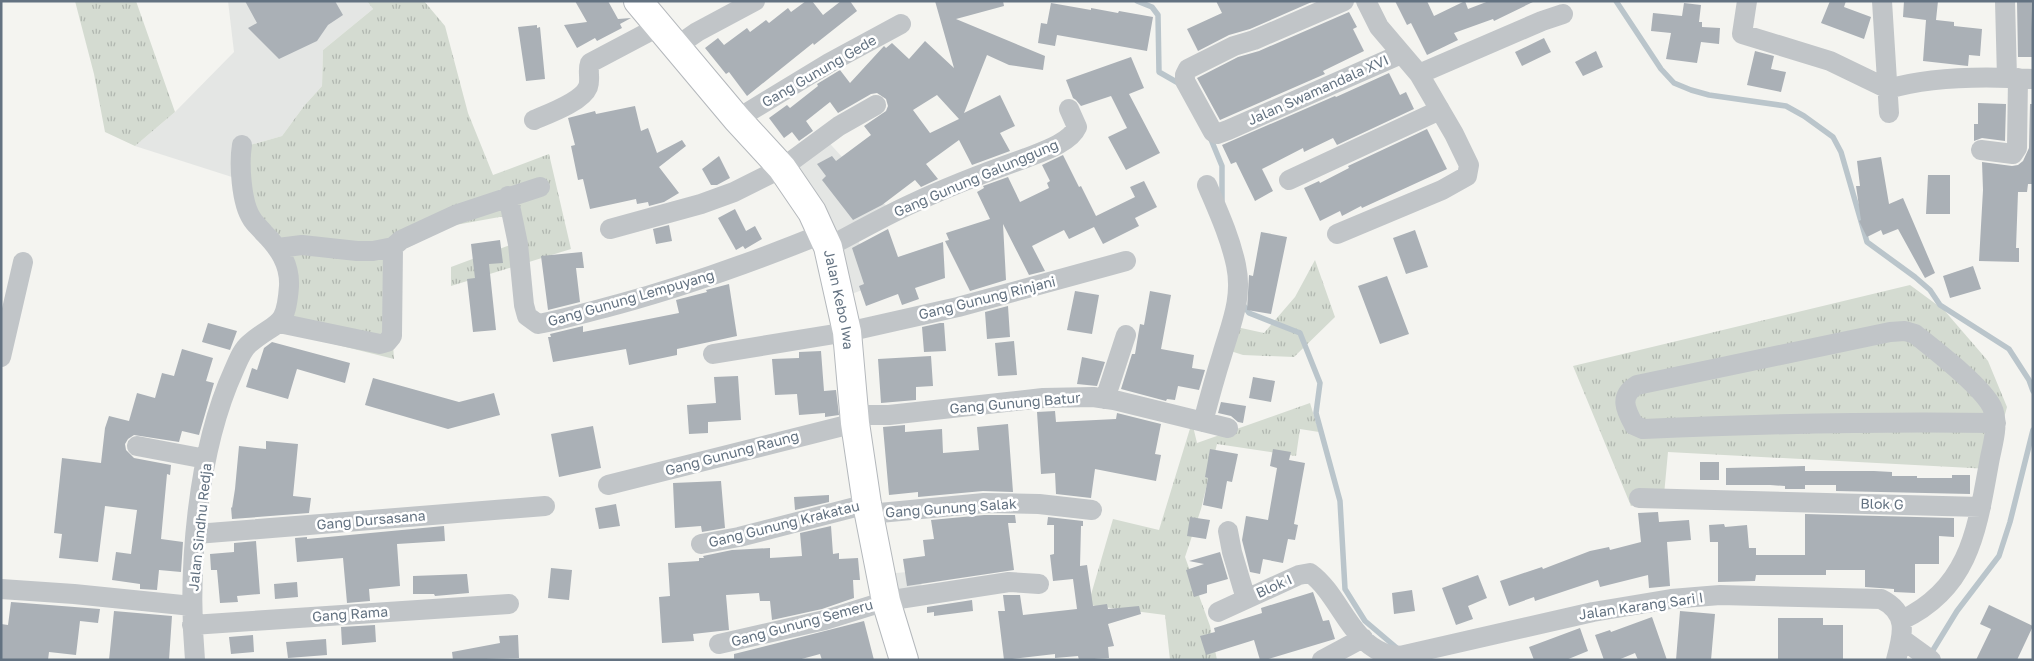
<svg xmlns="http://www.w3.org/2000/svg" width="2034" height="661" font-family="'Golos Text',sans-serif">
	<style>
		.built { fill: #e4e6e4 }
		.grass { fill: url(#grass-tufts) }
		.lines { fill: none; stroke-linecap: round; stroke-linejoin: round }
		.stream { stroke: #bac5cb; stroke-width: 5.5 }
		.building { fill: #aab0b6; fill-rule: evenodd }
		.secondary-casing { stroke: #b4b8bc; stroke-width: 30 }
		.street { stroke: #c1c5c8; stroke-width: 20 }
		.secondary { stroke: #fff; stroke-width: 28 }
		.labels { text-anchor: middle; stroke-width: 5; stroke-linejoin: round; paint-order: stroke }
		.street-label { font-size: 14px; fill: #637281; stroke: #fff }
	</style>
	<defs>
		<pattern id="grass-tufts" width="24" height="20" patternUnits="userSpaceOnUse" patternTransform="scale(1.25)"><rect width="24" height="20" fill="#d4dbd1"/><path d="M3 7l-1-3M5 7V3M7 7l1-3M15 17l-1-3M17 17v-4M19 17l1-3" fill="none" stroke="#b0b6af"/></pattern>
	</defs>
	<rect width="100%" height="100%" fill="#f4f4f0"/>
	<path class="built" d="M228 1H367L373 9 323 50 322 86 304 106 282 136 243 147 235 178 135 146 175 112 234 52Z
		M823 136 899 220 857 237 875 285 849 295 784 171Z
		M920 571 923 599 874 603 883 574Z"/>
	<path class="grass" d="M75 1H136L175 112 135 146 105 132 94 74Z
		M367 1H424L445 26 468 113 493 175 549 154 571 249 451 286V267L510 245 505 216 450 226 387 258 394 359 277 330 282 254 235 178 243 147 282 136 304 106 322 86 323 50 373 9Z
		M1315 260 1335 317 1294 357 1243 355 1218 347 1232 326 1264 333 1295 297Z
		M1910 285 1944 310 1988 361 2007 407 1990 469 1668 452 1664 495 1631 506 1573 366Z
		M1310 403 1319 432 1300 429 1296 456 1217 444 1201 509 1185 557 1210 626 1217 660H1170L1165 615 1088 605 1113 519 1159 530 1192 422 1197 443Z"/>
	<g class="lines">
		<path class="stream" d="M1137 1 1152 7 1158 15 1159 72 1180 84
			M1616 1 1661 69 1674 83 1691 90 1709 95 1786 106 1804 116 1833 137 1841 152 1867 242 1915 277 1930 290 1940 305 2009 349 2029 380 2033 391
			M1210 137 1222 166V200
			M1242 303 1249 313 1300 333 1320 383 1316 413 1340 501 1345 589 1365 621 1398 649
			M1930 655 1957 611 1999 556 2010 522 2033 430"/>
	</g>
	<path class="building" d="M245 1H335L343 15 328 25 317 41 279 59 248 28 257 23Z
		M575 1H608L618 19 631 18 620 24 622 28 597 41 595 38 577 48 564 25 587 22Z
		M806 1H812L823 15 841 1H850L857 11 814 45 813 43 747 96 729 72 726 74 705 48 718 38 724 45 747 28 750 32 766 20 769 23 788 8 791 12Z
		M935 1H1003L1004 6 956 19 1045 56 1043 70 1009 65 987 55 964 113 1000 95 1015 126 1000 133 1010 151 972 165 959 140 926 164 938 179 921 187 915 180 882 205 853 220 822 180 826 176 817 164 832 156 836 161 871 135 864 126 886 111 888 106 886 99 877 93 871 94 838 113 830 102 806 121 813 131 799 141 792 132 784 138 769 118 787 105 790 108 818 86 817 84 840 70 850 83 884 46 886 48 892 43 909 59 925 41 954 68ZM937 95 959 119 930 133 913 110Z
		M1216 1H1314L1250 29 1229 35 1198 51 1187 29 1222 13Z
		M1395 1H1427L1434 16 1465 1 1468 9 1489 1H1535L1494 21 1493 19 1454 33 1458 40 1427 55 1411 23 1407 25Z
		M1830 1H1846L1844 7 1871 17 1864 39 1821 23Z
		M1904 1H1938L1936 20 1954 22V26L1982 29 1980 56 1969 55 1968 66 1923 61 1926 20 1903 17Z
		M2017 1H2031L2033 57H2018Z
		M1051 3 1091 10V8L1118 13 1119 11 1153 17 1147 51 1057 35 1055 46 1038 43 1041 23 1047 24Z
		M1684 3 1701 5 1699 22H1702V27L1720 28 1719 44 1701 42 1697 63 1666 59 1671 33 1651 31 1653 13 1682 16Z
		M1349 12 1357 27 1353 29 1364 51 1323 71 1325 74 1220 120 1197 78 1238 57 1259 51Z
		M537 25V28L540 27 545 79 526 81 518 27Z
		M1544 38 1551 52 1522 66 1515 52Z
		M1596 51 1603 67 1583 76 1575 62Z
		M1755 51 1774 56 1771 69 1786 72 1781 92 1747 85Z
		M1131 57 1144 88 1129 94 1160 153 1126 170 1108 137 1127 128 1111 96 1081 106 1076 100 1073 98 1066 80Z
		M1389 73 1400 95 1406 92 1414 109 1337 145 1333 138 1304 152 1303 148 1262 169 1273 191 1255 201 1236 162 1231 164 1222 145 1335 96 1336 97Z
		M1978 103 2006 104 2005 141 1982 138 1974 141V124H1978Z
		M2030 104H2033V184H2028L2027 192H2018L2016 248H2019V262L1979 261 1983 190 1982 162 2012 166 2018 165 2023 161 2029 148Z
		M635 106 641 131 648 128 657 153 682 140 686 146 659 167 679 193 664 202 649 206 648 202 637 204 636 199 590 209 583 179 578 180 571 146 575 145 568 118 595 111 596 114Z
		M1427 129 1447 169 1362 208 1361 206 1342 216 1340 211 1320 221 1304 188 1319 181 1320 183 1349 168 1348 166Z
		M1063 155 1079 187 1081 186 1096 216 1135 197 1130 187 1144 181 1157 207 1135 218 1139 226 1103 244 1094 227 1069 239 1064 230 1032 246 1045 271 1029 275 1003 224 1006 280 970 291 945 241 949 240 946 233 990 219 977 192 984 188 983 186 1008 177 1020 202 1049 188 1047 183 1050 181 1042 165Z
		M719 156 730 178 717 185H711L702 169Z
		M1881 157 1889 204 1903 198 1935 273 1925 278 1898 229 1883 235 1881 230 1867 237 1859 221 1861 220 1856 186H1860L1857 161Z
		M1928 175H1950V214H1926Z
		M735 209 746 231 755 226 762 239 745 249 743 246 736 250 718 218Z
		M669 225 672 241 656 244 653 229Z
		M888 229 898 257 943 242 945 278 915 288 919 299 902 305 898 294 866 306 859 286 864 284 852 248Z
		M1415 230 1428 267 1406 274 1393 238Z
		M1261 232 1287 237 1271 314 1247 310 1249 275 1253 276Z
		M500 240 503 263 489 264 496 330 473 332 467 279 475 278 471 244Z
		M582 252 584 268H576L580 302 548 310 541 256Z
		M1973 266 1981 289 1950 298 1943 276Z
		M1387 276 1409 334 1380 344 1358 286Z
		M729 284 737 336 677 349V355L629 365 626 349 553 362 548 337H551L550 334 583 326V332L679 313 676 300 707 292 706 290Z
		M1075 291 1099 295 1092 334 1067 330Z
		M1150 291 1171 295 1161 349 1194 355 1192 368 1205 370 1199 390 1178 386 1175 400 1167 399 1166 401 1121 389 1132 354H1135L1140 324 1144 325Z
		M1008 306 1010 337 987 339 985 312Z
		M208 323 237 331 230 350 202 342Z
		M940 323H944L946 351 924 352 922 327Z
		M1014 341 1017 375 998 376 995 343Z
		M272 342 350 363 345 383 297 369 288 399 246 387 252 368 257 370 264 348Z
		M182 349 213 358 206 381 214 383 199 435 182 431 179 442 134 435 128 439 125 444 126 450 134 458 171 465 170 475 167 474 161 539 183 542 181 572 159 570 157 590 140 589V584L112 580 116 552 131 554 137 510 105 506 98 562 59 558 62 534 54 533 62 458 101 463 105 428 109 416 129 421 137 393 155 398 162 373 174 376Z
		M821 351 824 391 836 390 839 415 825 417V413L799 415 797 394 775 395 772 359 799 358V352Z
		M931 356 933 386 916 387V400L881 403 878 359Z
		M1082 357 1105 362 1097 386 1077 384Z
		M738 376 741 420 708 422V433L689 434 687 405 716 403 714 377Z
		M1253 377 1275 381 1271 402 1249 398Z
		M373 378 459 402 494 393 500 415 448 429 365 405Z
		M1221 402 1246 406 1243 423 1238 422 1231 416 1218 413Z
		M1055 411 1056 422 1116 419 1117 413 1161 424 1155 454 1161 455 1156 481 1095 469 1091 498 1056 494 1055 473 1041 474 1037 412Z
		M1008 424 1013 492 983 491 918 497V492L889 495 883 427 905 425V432L942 429 943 453 979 450 977 427Z
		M593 426 601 468 559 477 551 434Z
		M266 441 298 444 293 496 311 498 309 513 232 519 231 507 232 508 235 489 239 446 266 449Z
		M1210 449 1238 454 1232 482 1227 481 1222 509 1203 505 1208 478 1205 477Z
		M1273 449 1291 452 1289 460 1305 463 1294 524 1298 525 1295 540 1288 539 1283 563 1263 559 1260 574 1250 572 1242 540 1246 516 1268 520 1277 468 1270 466Z
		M1700 462H1719V480H1700Z
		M1805 466V471H1874L1892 472V476H1917V478H1952V475H1970V494L1836 491V485H1805V489H1785V486L1770 485H1726V468Z
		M721 481 725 528 702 532 701 526 675 528 673 483Z
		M829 495V502L795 510 794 497Z
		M616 504 620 526 599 529 595 508Z
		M1658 512 1659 522 1689 520 1691 540 1667 542 1670 586 1649 588 1648 575 1600 587 1598 580 1535 601 1534 597 1509 606 1500 581 1542 567 1543 569 1590 551 1609 547 1610 550 1641 542 1638 513Z
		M1805 514 1954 518V537L1939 536V564H1915V593L1894 592V589L1865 587V570H1826V575H1756L1755 581 1718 582V542H1710L1709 525 1724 524 1725 527 1747 525 1749 548H1756V555H1805Z
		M984 515H1015L1016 523H1008L1014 570 907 586 903 559 925 556 923 540 934 539 931 520Z
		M1048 517 1083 521V526H1081L1080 566 1087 565 1093 606 1107 604 1108 609 1139 606 1141 614 1108 624 1114 646 1108 647 1109 658 1079 660 1078 656 1055 658V654L1004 660 998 611H1005L1003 595H1020L1023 615 1077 609 1073 579 1053 581 1050 555 1054 554V525H1047Z
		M1190 517 1210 520 1206 539 1187 536Z
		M444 526 445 541 397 544 400 586 369 589 370 601 347 603 343 558 297 562 295 538 307 537V539Z
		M831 526 833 554 839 553V559L858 558 860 580H853L854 598 822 609 772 620 770 601H760L759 593 726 595 729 630 693 634 694 641 662 643 659 597 670 596 668 563 699 561V558H704L703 556 732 550 770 548V558L802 556 800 533Z
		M256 541 260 594 237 596 238 602 220 603 217 570H211L210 554 234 552V543Z
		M1220 552 1228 579 1207 585V593L1194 597 1186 570 1204 564 1189 561Z
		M551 568 572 570 569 600 548 598Z
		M467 574 469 593 435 596 434 594H413V576Z
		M1478 575 1487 598 1468 606 1473 619 1456 625 1442 588Z
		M297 582 298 597 275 599 274 584Z
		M1412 590 1415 611 1394 614 1392 593Z
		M1313 592 1323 621 1329 620 1335 639 1265 660H1260L1254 640 1206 655 1200 636 1215 632 1214 628 1262 613 1261 608Z
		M972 600 973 611 934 616V612L927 613V607Z
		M11 602 100 609 98 623 80 621 76 655 49 652 48 660H1V624L8 625Z
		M1989 605 2033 626 2017 660H1976L1991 629 1980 624Z
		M114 611 172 616 169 660H109Z
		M1680 611 1715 614 1711 660H1676Z
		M1652 617 1667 660H1638L1635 653 1618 660H1604L1595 635 1610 630 1611 632Z
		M1778 618H1823V625H1843V660H1778Z
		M864 621 874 660H822L820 654 798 660H734V654Z
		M375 625 376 642 342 645 341 627Z
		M1580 628 1588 651 1566 660H1534L1529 647Z
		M253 635 254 652 231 654 229 637Z
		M518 635 519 658 453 660 452 652 500 643 499 636Z
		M326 639 327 655 288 658 286 642Z"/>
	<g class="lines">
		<defs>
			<g id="secondary">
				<path id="s1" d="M638 1 737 119 782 168 812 212 828 247 847 332 855 423 867 504 886 601 904 660"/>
			</g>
		</defs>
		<use href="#secondary" class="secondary-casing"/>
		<path class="street" d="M1344 1 1254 40 1234 46 1188 69 1185 75V81L1213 132 1217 134 1228 130 1401 54
			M1747 1 1742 34 1830 61 1888 89C1932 76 1986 76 2033 79
			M1882 1 1889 113
			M2005 1 2007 78
			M677 46 697 32 755 1
			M1419 74 1542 21 1563 14
			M737 119 829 63 901 24
			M534 120C548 114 582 102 588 87 591 79 587 71 590 63L660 26
			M1981 150 2013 154 2017 148 2018 78
			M1289 180 1440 110
			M508 196 518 244 524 305 527 316 538 324C565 319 592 311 619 304 689 285 755 261 822 234
			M610 229 701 204 734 192 782 168 839 126 876 105
			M1337 234 1442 190 1467 176 1469 165 1454 134 1419 74 1379 27 1366 1
			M828 247C855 233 881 218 909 205 947 187 986 172 1026 158 1041 152 1070 143 1077 127L1069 109
			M278 248 302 245 357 251H373L393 247 401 240 455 215 540 187
			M279 323 380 344 387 342 392 336 393 247
			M713 354 847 332 958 307 1126 261
			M1 357 23 262
			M1105 399 1126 335
			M855 415H889L1043 398 1093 397 1114 400 1228 428
			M1203 422C1209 399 1215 377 1222 355 1231 324 1243 298 1236 265 1230 237 1218 211 1207 185
			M137 446 206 459
			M608 485 855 423
			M1639 498 1981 507
			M869 514 984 503 1039 504 1092 510
			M1228 531 1232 552 1246 599
			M196 534 545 506
			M701 544 739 537 867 504
			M1 589 74 594 192 606
			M1218 612 1299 575 1310 573C1339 594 1349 640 1384 653 1389 655 1395 655 1400 656L1593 612 1671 599 1720 595 1881 599C1909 613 1903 634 1896 660
			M1902 620C1970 588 1977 529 1989 463 1992 445 2000 424 1992 407 1982 386 1935 350 1915 334L1905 331 1890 332 1637 385C1619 396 1625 409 1634 425L1643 429C1761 424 1878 421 1996 423
			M192 625 509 604
			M1902 639 1931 660
			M719 644 825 620 886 601 1009 582 1039 584
			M195 660C187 571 197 451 234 370 238 361 242 350 249 344 277 320 286 330 289 286 290 264 279 248 264 233 260 228 255 224 252 219 241 203 239 163 242 145
			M1322 660 1363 638"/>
		<use href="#secondary" class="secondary"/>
	</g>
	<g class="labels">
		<g class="street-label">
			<text transform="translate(819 71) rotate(-30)" y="5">Gang Gunung Gede</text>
			<text transform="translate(1318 90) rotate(-24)" y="5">Jalan Swamandala XVI</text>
			<text transform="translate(976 178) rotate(-23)" y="5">Gang Gunung Galunggung</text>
			<text transform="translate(631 298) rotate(-16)" y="5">Gang Gunung Lempuyang</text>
			<text transform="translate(987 298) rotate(-14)" y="5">Gang Gunung Rinjani</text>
			<text dy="5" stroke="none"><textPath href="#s1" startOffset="366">Jalan Kebo Iwa</textPath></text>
			<text transform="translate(1015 403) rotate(-5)" y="5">Gang Gunung Batur</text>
			<text transform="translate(732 453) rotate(-15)" y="5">Gang Gunung Raung</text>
			<text transform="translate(1882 504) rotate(1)" y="5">Blok G</text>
			<text transform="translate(951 508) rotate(-4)" y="5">Gang Gunung Salak</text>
			<text transform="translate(371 520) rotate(-5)" y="5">Gang Dursasana</text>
			<text transform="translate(784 524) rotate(-14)" y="5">Gang Gunung Krakatau</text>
			<text transform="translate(200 527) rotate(-84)" y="5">Jalan Sindhu Redja</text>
			<text transform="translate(1274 586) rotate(-24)" y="5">Blok I</text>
			<text transform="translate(1641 606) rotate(-8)" y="5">Jalan Karang Sari I</text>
			<text transform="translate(350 614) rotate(-4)" y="5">Gang Rama</text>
			<text transform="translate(802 623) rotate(-15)" y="5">Gang Gunung Semeru</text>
		</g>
	</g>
	<rect width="2034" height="661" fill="none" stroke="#637281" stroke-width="5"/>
</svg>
